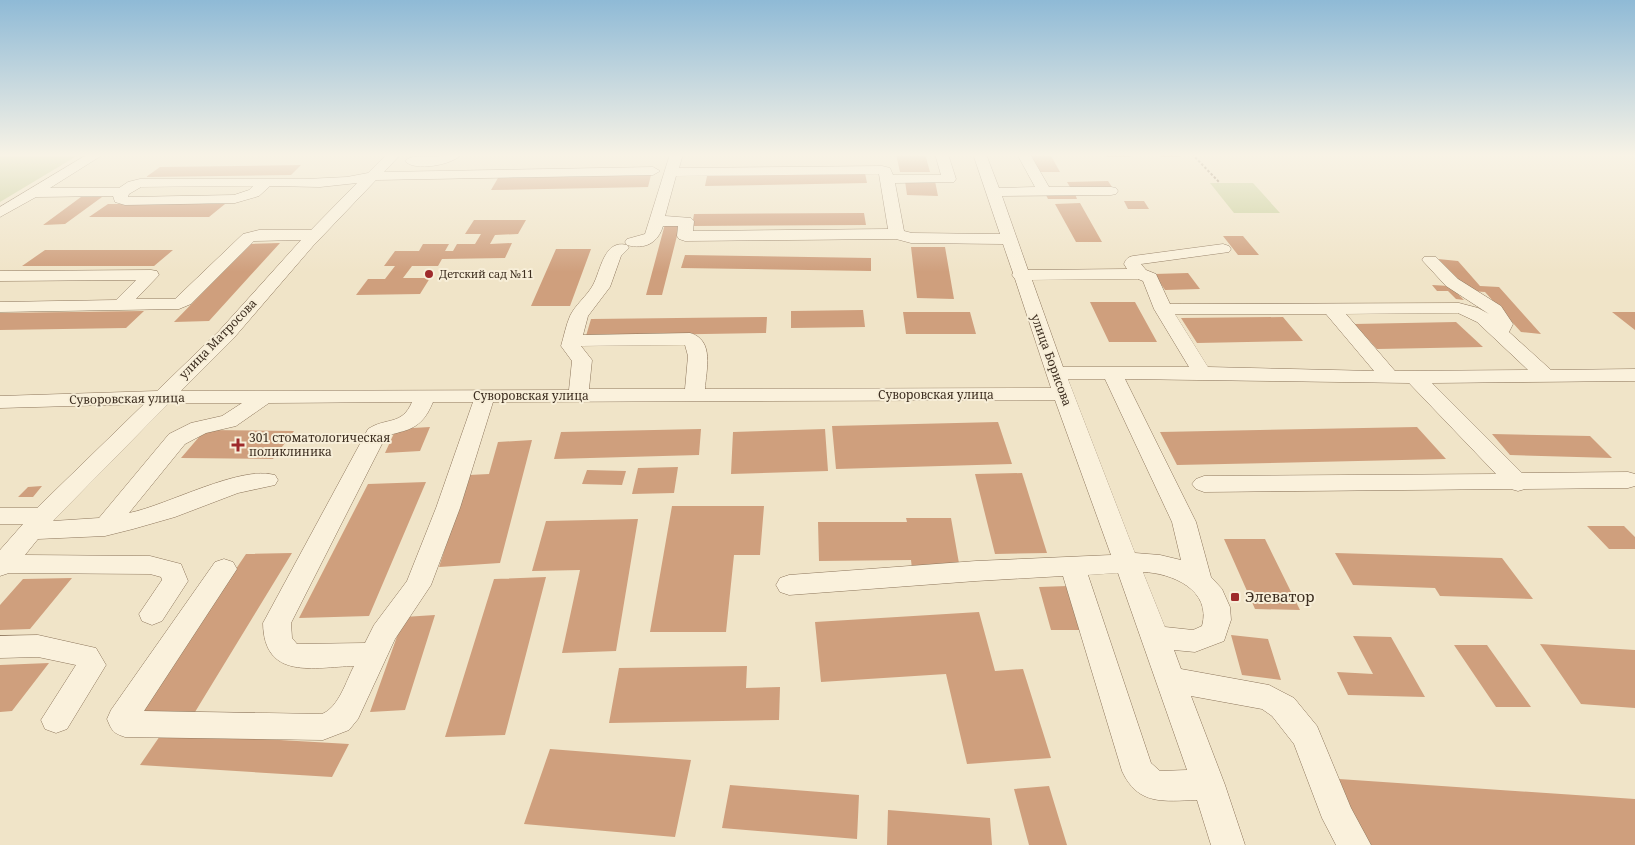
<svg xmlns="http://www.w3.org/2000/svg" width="1635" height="845" font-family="'Noto Serif',serif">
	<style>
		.green { fill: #c9cf9b }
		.building { fill: #cf9f7d }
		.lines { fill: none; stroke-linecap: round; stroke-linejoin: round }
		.minor-casing { stroke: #8d765c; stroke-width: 1 }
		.path { stroke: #8d765c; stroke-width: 2; stroke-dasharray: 2.5 2; stroke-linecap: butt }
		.minor { fill: #faf1dc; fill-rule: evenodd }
		.poi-dot { fill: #9e2a2b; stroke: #f7eed8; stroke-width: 2 }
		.labels { text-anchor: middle; stroke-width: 4; stroke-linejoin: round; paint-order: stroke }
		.far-poi-label { font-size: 11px; fill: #3d2e20; stroke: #f7eed8; text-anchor: start }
		.street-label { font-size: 12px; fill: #3d2e20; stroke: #f7eed8 }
		.poi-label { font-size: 12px; fill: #3d2e20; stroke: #f7eed8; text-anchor: start }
		.near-poi-label { font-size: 15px; fill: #3d2e20; stroke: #f7eed8; text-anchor: start }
	</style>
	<rect width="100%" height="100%" fill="#f0e4c8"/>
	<path class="green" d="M0 154H80L0 202Z
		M1210 183H1253L1280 213H1234Z"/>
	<path class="building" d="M896 154H925L930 172H900Z
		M1028 154H1050L1060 172H1037Z
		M1104 154H1128L1131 157H1107Z
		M1158 154H1178L1181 157H1161Z
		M301 165 291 175 146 177 160 167Z
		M865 173 867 183 705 186 707 176Z
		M651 175 648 187 491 190 498 178Z
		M905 181H935L938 196 907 195Z
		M1108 181 1112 187H1070L1067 182Z
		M1075 194 1077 199H1048L1046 195Z
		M81 197H102L65 224 43 225Z
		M1124 201H1144L1149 209H1128Z
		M1080 203 1102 242H1076L1055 204Z
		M108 204H225L209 217H89Z
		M864 213 866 225 692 226 694 214Z
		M474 220H526L518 234 495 235 490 244 512 243 505 258 442 259 438 266H412L403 278H430L420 294 356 295 368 279H385L395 266H384L395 251H419L423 244H449L445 251H453L457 244H475L481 234H465Z
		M665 224H680L662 295H646Z
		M1223 236H1243L1259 255H1238Z
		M280 243 209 321 174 322 250 244Z
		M911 247H945L954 299 917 298Z
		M556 249H591L570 306H531Z
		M45 250H173L154 266H22Z
		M685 255 871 258V271L681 268Z
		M1438 259 1458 261 1480 286 1499 287 1541 334 1521 332 1485 292 1470 291 1460 286Z
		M1188 273 1200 289 1165 290 1154 274Z
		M1432 285 1450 286 1464 300 1456 299 1448 291H1437Z
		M1090 302H1135L1157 342H1109Z
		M863 310 865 327 791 328V311Z
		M144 311 126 328 0 330V313Z
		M903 312H970L976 334H906Z
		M1612 312H1635V330Z
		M767 317 766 333 586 336 591 319Z
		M1283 317 1303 341 1197 343 1181 318Z
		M1456 322 1483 347 1377 349 1354 324Z
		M998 422 1012 464 836 469 832 426Z
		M430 427 420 451 385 453 396 429Z
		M1417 427 1446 459 1177 465 1160 432Z
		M701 429 699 455 554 459 561 432Z
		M825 429 828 471 731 474 733 432Z
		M205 430 294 431 273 459 181 458Z
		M1492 434 1590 436 1612 458 1510 455Z
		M532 440 500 563 439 567 469 475 489 474 498 442Z
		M678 467 674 493 632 494 638 468Z
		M587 470 626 471 622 485 582 484Z
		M1022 473 1047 553 995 554 975 474Z
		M426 482 369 616 299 618 368 484Z
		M42 486 33 497H18L28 487Z
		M672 506H764L760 555H734L726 632H650Z
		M906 518H951L960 569H912L911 560 819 561 818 522H907Z
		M638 519 616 651 562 653 580 570 532 571 546 521Z
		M1587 526H1624L1635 537V549H1609Z
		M1224 539H1265L1300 610 1255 609Z
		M292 553 195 712 139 713 246 554Z
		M1335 553 1502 558 1533 599 1440 596 1435 588 1353 585Z
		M546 577 505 735 445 737 494 579Z
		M72 578 30 629 0 630V605L23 579Z
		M1068 586 1081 630H1051L1039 587Z
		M979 612 995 671 1023 669 1051 758 967 764 946 674 821 682 815 622Z
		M435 615 405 710 370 712 404 617Z
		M1231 635 1268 639 1281 680 1242 675Z
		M1353 636 1391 637 1425 697 1348 695 1337 672 1373 674Z
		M1540 644 1635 650V708L1581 704Z
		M1454 645H1487L1531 707H1496Z
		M49 663 12 711 0 712V665Z
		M747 666 746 688 780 687 779 720 609 723 619 668Z
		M162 733 349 744 332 777 140 765Z
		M550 749 691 760 675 837 524 824Z
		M1339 779 1635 799V845H1366Z
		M730 785 859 795 857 839 722 828Z
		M1049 786 1067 845H1029L1014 789Z
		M888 810 990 818 992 845H887Z"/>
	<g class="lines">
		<defs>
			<path id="minor" d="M88 154H104L50 188H119L128 182 140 179H306L347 177 368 173 387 154H401L384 172 653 167 660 171 653 175 376 180 313 246 233 339 181 391 569 390 572 361 561 346C564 336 566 325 570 316 575 305 587 296 593 285 601 270 604 239 627 245L629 248 621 256 610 287 588 316 583 335 690 333C715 340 706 370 705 389L1051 388 1015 279 1012 275 1013 273 1003 244 911 243 896 239 685 241 679 239 677 236 678 226H663C658 243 645 250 627 245L625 242 627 239 645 234 670 154H683L679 168 882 166 890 168 893 175H941L935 154H948L956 179 954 182 895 183 904 231 912 233 1000 234 973 154H986L999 188 1035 187 1017 154H1030L1049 187H1111L1116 188 1118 191 1116 194 1111 195 1002 196 1028 270 1127 269 1124 264C1126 259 1128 257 1133 256L1223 244 1229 246 1231 249 1229 252 1141 264 1146 270 1156 274 1170 304 1459 303 1478 308 1489 314 1446 286 1422 260 1424 257H1436L1458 279 1501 306 1513 324 1509 332 1551 370 1635 369V381L1432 383 1522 473 1628 472 1635 474V486L1628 488 1525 489 1518 491 1511 489 1204 492 1196 489 1192 484 1196 479 1204 476 1496 474 1409 383 1125 379 1196 522 1211 577 1222 589 1230 607 1231 620 1224 641 1195 652 1174 650 1181 669 1269 685 1294 698 1317 726 1351 808 1371 845H1336L1322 818 1294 744 1272 716 1262 709 1191 696 1225 785 1245 845H1211L1197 800C1164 801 1138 806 1122 771L1063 576 976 581 789 595 780 592 776 585 780 578 789 575 976 561 1111 555 1055 400 493 402 460 508 431 585 395 639 358 719 349 730 323 740 125 737C113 733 112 731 107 719L111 710 215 562 224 559 233 562 237 569 144 711 322 714C339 707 346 681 354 666 314 667 264 681 263 623L368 429C386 417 402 426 412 402L269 403 236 426 206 433 185 444 129 513C168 505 240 465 275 475L278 480 275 485 238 493 175 517 133 529 105 536 38 539 25 555 150 556 181 564 188 581 162 621 152 625 142 621 139 614 162 580 161 577 150 574 9 573 0 576V550L23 524H0V508H37L144 404 0 408V396L157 391 219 331 301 240 254 241 191 304 179 309 0 312V302L116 300 136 280 0 281V271L151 270 157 271 159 275 136 299H175L243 234 259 230H311L357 183 320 187 270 186 259 196 235 203 125 205 115 202 113 196 36 197 0 217V207ZM879 174 888 229 693 231 694 221 691 218 665 216 676 176ZM253 186 249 190 234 195 128 197 129 194 141 187ZM1138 279 1143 281 1154 309 1189 367H1063L1032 280ZM1458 313 1477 322 1528 370 1395 371 1346 314ZM1175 314H1326L1374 371 1208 367ZM685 345 688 356 685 389H589L592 360 581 346ZM1068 379H1105L1172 522 1181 560 1160 555 1135 553ZM433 402H473L436 508 407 581 374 625 365 643 297 644 292 638 291 623 385 438C390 434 394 434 400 432 418 428 426 419 433 402ZM169 403H242L222 416 191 423 169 434 99 518 53 521ZM1143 572C1172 573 1212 590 1202 626L1193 630 1165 627ZM1118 573 1187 770 1160 771 1151 763 1088 575Z
				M447 154H462C453 165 414 172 405 161 414 152 435 160 447 154Z
				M38 635 96 648 106 665 67 729 56 733 45 729 41 720 76 665 38 657 0 658V636Z"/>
		</defs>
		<use href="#minor" class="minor-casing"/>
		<path class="path" d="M1192 154 1220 183"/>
		<use href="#minor" class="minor"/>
	</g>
	<linearGradient id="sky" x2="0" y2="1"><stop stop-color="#8fbad6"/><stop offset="0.57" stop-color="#f8f3e6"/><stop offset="1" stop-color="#f8f3e6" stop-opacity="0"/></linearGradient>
	<rect width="1635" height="272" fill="url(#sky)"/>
	<g class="poi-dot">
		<circle cx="429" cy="274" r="5"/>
		<path d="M235.5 437.5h5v5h5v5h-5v5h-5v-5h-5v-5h5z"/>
		<rect x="1230" y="592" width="10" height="10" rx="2.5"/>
	</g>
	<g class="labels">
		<g class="far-poi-label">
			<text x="439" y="278">Детский сад №11</text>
		</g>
		<g class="street-label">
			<text transform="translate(218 339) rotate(-46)" y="4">улица Матросова</text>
			<text transform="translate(1051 360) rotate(70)" y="4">улица Борисова</text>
			<text x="936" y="399">Суворовская улица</text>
			<text x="531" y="400">Суворовская улица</text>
			<text transform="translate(127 399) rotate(-1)" y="4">Суворовская улица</text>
		</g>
		<g class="poi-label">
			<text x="249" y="442">301 стоматологическая<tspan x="249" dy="14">поликлиника</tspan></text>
		</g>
		<g class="near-poi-label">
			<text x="1245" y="602">Элеватор</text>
		</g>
	</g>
</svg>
